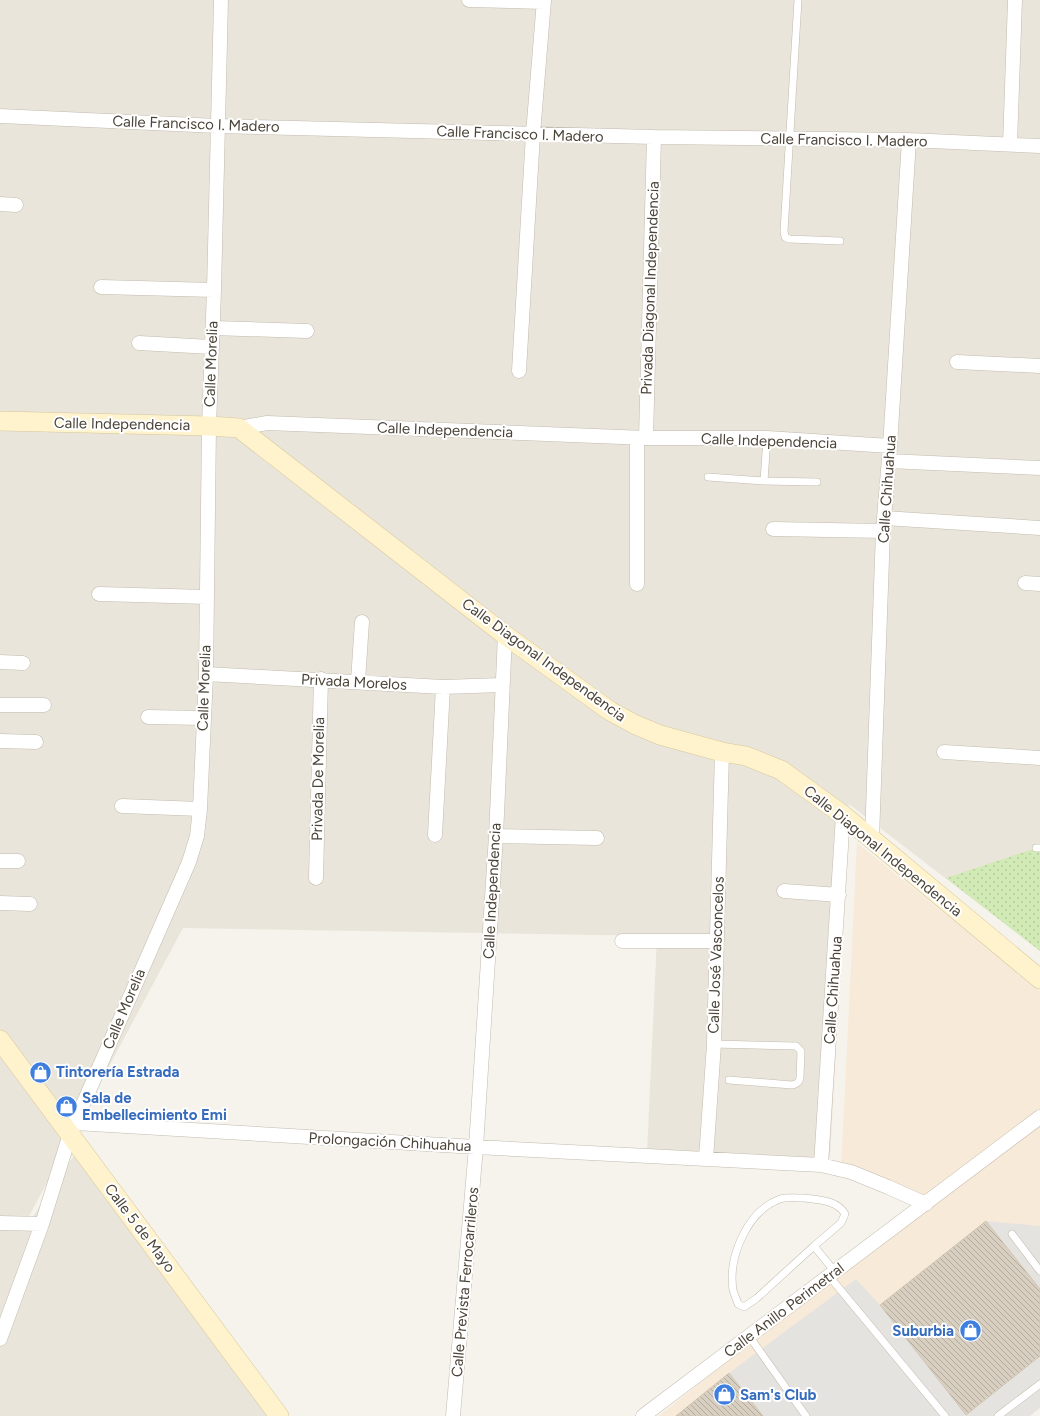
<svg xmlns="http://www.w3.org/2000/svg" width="1040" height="1416" font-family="Figtree,sans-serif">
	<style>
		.residential { fill: #eae5da }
		.commercial { fill: #f7ead8 }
		.park { fill: url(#park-dots) }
		.parking { fill: #e5e3e0 }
		.building { fill: url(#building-back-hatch); stroke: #d3c7b4 }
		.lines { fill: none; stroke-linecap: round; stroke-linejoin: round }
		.lane-casing { stroke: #c2bbae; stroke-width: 8 }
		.street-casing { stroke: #c2bbae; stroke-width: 15 }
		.secondary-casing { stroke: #d6c79b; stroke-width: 20 }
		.lane { stroke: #fff; stroke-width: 7 }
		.street { stroke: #fff; stroke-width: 14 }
		.secondary { stroke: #fff3cd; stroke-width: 19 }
		.labels { text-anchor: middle; stroke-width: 4; stroke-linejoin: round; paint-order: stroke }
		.street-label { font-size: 15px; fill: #4b4439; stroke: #fff }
		.shop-label { font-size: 15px; font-weight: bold; fill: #366cbe; stroke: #fff; text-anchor: start }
	</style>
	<defs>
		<pattern id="park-dots" width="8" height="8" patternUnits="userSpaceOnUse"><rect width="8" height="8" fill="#d2eab5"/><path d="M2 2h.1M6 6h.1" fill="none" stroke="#b6ca9c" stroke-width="1.8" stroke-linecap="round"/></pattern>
		<pattern id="building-back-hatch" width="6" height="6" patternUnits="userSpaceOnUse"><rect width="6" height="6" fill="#d8cfc1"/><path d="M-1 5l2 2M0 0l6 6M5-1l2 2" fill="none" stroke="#b1aa9e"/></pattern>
	</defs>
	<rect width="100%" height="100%" fill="#f6f3ec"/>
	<path class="residential" d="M0 0H1040V951L849 804 830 1158 647 1153 657 936 183 928 28 1218 0 1216Z
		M83 1142 285 1416H0V1230H24Z"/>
	<path class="commercial" d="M857 843 1040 990V1403L1023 1416H659L918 1208 841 1170Z"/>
	<path class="park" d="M1036 848 1040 849V951L946 878Z"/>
	<path class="parking" d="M986 1221 1040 1226V1289Z
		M856 1279 880 1305 966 1415 1040 1356V1408L1030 1416H763L729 1373Z"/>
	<path class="building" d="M986 1221 1040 1289V1356L966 1415 880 1305Z
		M729 1373 763 1416H676Z"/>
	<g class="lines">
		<defs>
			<path id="lane" d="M798 0 784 231 785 237 789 239 840 241
				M708 477 764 481 817 482
				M764 481 767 438
				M1036 848H1040
				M714 1044 796 1046 801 1051 800 1078C799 1083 796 1084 792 1085L729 1080
				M804 1198C819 1200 837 1200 845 1214L841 1223 814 1246 757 1298 744 1307 738 1304C737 1300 734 1294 733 1290 728 1257 747 1211 780 1199 787 1197 797 1198 804 1198Z
				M1012 1234 1040 1271
				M814 1246 835 1272
				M829 1276 945 1416
				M749 1336 806 1416
				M998 1416 1040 1384"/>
			<path id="street" d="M469 0 544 2
				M0 116 217 126 654 137 909 140 1040 146
				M1010 145 1015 0
				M0 204 16 205
				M101 287 214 290
				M213 328 307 331
				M139 343 211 347
				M957 362 1040 366
				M519 371 533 134 544 0
				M239 428 267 423 646 438H767L890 446
				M637 438V584
				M646 438 654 137
				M889 461 1040 468
				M884 518 1040 528
				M773 529 883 531
				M1025 583 1040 584
				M99 594 207 597
				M0 662 23 663
				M206 674 443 687 502 685
				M358 681 362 622
				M0 705H44
				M148 717 203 718
				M0 741 36 742
				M944 752 1040 758
				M122 806 200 809
				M435 835 443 687
				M496 836 597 838
				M872 838 883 531 890 446 909 140
				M0 861H18
				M316 878 321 679
				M784 891 839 895
				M0 903 30 904
				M622 941H717
				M75 1123 476 1147 821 1165 851 1172 888 1187 926 1204
				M706 1159 714 1044 722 752
				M821 1165 843 815
				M0 1223 42 1224
				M0 1339 42 1224 70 1134 189 862 197 836 200 809 206 674 209 426 214 290 221 0
				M453 1416 476 1147 496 836 505 635
				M643 1416 1040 1117"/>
			<path id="secondary" d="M0 421 209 426 239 428 505 635 610 711 636 725 660 735 722 752 746 756 781 770 843 815 1040 979
				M0 1040 279 1416"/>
		</defs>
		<use href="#lane" class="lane-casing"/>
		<use href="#street" class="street-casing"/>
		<use href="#secondary" class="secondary-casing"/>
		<use href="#lane" class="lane"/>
		<use href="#street" class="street"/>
		<use href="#secondary" class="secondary"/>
	</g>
	<defs>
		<symbol id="shop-disc" viewBox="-11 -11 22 22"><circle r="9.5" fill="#3f7fe0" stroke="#fff"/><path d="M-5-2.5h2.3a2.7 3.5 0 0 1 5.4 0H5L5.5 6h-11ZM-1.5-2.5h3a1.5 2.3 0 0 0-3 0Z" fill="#fff"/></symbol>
	</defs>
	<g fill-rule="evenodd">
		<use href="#shop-disc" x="28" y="1060" width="25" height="25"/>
		<use href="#shop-disc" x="54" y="1094" width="25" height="25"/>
		<use href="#shop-disc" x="958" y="1318" width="25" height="25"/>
		<use href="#shop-disc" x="712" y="1382" width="25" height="25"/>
	</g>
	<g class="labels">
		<g class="street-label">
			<text transform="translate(196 124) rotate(2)" y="5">Calle Francisco I. Madero</text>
			<text transform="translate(520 134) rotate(2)" y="5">Calle Francisco I. Madero</text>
			<text transform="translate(844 140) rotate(1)" y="5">Calle Francisco I. Madero</text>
			<text transform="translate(650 288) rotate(-88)" y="5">Privada Diagonal Independencia</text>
			<text transform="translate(211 364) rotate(-88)" y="5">Calle Morelia</text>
			<text transform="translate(122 424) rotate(1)" y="5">Calle Independencia</text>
			<text transform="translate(445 430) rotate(2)" y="5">Calle Independencia</text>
			<text transform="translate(769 441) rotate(2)" y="5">Calle Independencia</text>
			<text transform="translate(887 489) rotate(-86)" y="5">Calle Chihuahua</text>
			<text transform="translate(544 660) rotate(36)" y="5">Calle Diagonal Independencia</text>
			<text transform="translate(354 682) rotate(3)" y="5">Privada Morelos</text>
			<text transform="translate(204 688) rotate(-88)" y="5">Calle Morelia</text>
			<text transform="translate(318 779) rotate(-89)" y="5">Privada De Morelia</text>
			<text transform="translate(883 851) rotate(39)" y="5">Calle Diagonal Independencia</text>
			<text transform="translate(492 891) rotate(-87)" y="5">Calle Independencia</text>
			<text transform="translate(716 955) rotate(-88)" y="5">Calle José Vasconcelos</text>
			<text transform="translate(833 990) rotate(-86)" y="5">Calle Chihuahua</text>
			<text transform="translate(124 1009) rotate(-67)" y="5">Calle Morelia</text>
			<text transform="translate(390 1142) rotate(3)" y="5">Prolongación Chihuahua</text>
			<text transform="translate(140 1228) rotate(53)" y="5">Calle 5 de Mayo</text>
			<text transform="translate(465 1282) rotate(-85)" y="5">Calle Prevista Ferrocarrileros</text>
			<text transform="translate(784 1310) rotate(-37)" y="5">Calle Anillo Perimetral</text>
		</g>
		<g class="shop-label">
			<text x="56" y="1077">Tintorería Estrada</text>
			<text x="82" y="1103">Sala de<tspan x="82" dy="17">Embellecimiento Emi</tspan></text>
			<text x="954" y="1336" text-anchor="end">Suburbia</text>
			<text x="740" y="1400">Sam's Club</text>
		</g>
	</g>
</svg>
